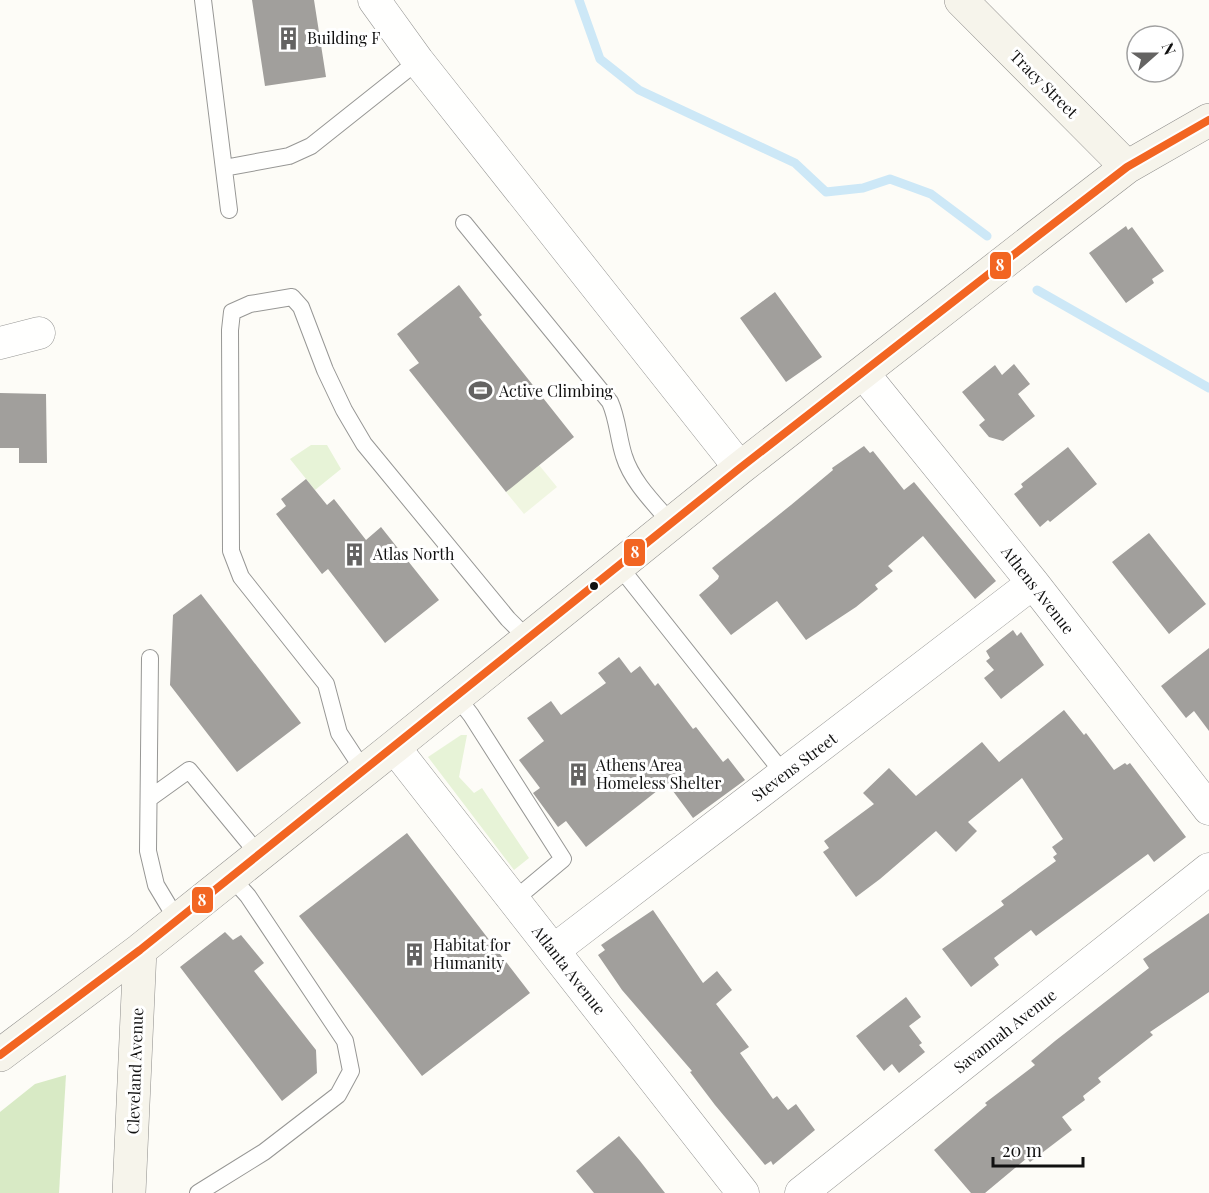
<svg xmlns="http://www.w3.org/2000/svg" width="1209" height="1193" font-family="'Playfair Display',serif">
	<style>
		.green { fill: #e7f3d7 }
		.forest { fill: #d8eac5 }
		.pitch { fill: #f0f6e1 }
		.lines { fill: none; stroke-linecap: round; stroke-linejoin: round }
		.stream { stroke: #cde8f7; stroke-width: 9 }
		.building { fill: #a19f9c }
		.lane-casing { stroke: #979795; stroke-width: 18 }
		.street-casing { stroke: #979795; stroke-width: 33 }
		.secondary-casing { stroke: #8e8d8b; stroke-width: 34 }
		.lane { stroke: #fffffe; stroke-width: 16 }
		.street { stroke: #fffffe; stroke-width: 32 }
		.secondary { stroke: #f6f4eb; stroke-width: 33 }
		.bus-1-casing { stroke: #fff; stroke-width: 12 }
		.bus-1 { stroke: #f26522; stroke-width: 8 }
		.bus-dot { fill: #111; stroke: #fff; stroke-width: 2 }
		.labels { text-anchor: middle; stroke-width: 6; stroke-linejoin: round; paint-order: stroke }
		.poi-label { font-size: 16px; fill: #111; stroke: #fff; text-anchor: start }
		.street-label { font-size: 16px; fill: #111; stroke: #fff }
		.line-badge { stroke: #fff; stroke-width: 2 }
		.badge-label { font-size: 16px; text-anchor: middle; font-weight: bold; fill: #fff }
	</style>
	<rect width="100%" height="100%" fill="#fdfcf7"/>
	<path class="green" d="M311 445H327L341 469 315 490 290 459Z
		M461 735H467L459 777 474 793 482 788 529 858 514 870 428 757Z"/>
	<path class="forest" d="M66 1075 59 1193H0V1112L35 1084Z"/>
	<path class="pitch" d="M539 465 557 487 524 514 506 492Z"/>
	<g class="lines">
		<path class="stream" d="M579 0 600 59 639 90 795 163 826 192 863 188 890 179 931 194 987 236
			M1037 290 1209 388"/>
	</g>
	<path class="building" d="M252 0H314L326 77 265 86Z
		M1126 226 1128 230 1132 227 1164 271 1152 279 1154 283 1126 303 1089 253Z
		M459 285 482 315 479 317 574 437 506 492 409 370 419 363 397 334Z
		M775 292 822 357 786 382 740 318Z
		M1014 364 1030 384 1018 394 1035 416 1003 441 989 437 979 425 985 420 962 392 995 365 1002 375Z
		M0 393 46 394 47 463H19V448H0Z
		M864 446 870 453 873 451 904 490 914 482 996 581 975 599 923 536 888 566 893 571 875 585 878 589 856 607 806 640 777 601 731 635 699 595 718 579 719 576 712 568 791 505 833 470 832 468Z
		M1068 447 1097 484 1050 522 1048 520 1040 527 1014 494 1023 487 1021 484Z
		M306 479 327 505 334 499 366 540 381 527 439 600 385 643 328 569 322 574 276 514 286 506 281 499Z
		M1149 533 1206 604 1169 634 1112 562Z
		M201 594 301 723 237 772 170 685 173 615Z
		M1013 630 1017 636 1021 632 1044 665 1001 699 984 678 994 670 986 661 990 658 986 651Z
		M1209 648V731L1194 711 1186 718 1161 686Z
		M619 657 631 673 640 666 655 686 658 683 693 729 696 727 723 762 728 758 745 780 693 818 667 783 586 847 566 821 558 827 533 793 540 788 519 760 544 741 527 718 551 701 561 715 606 683 598 673Z
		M1064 710 1084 735 1086 733 1114 770 1125 763 1127 765 1130 763 1186 837 1154 862 1148 854 1036 936 1031 930 994 958 999 965 971 987 942 949 1004 905 1001 901 1056 861 1053 857 1057 854 1052 847 1063 839 1022 778 968 822 977 831 956 852 936 831 880 879 856 897 823 852 829 848 824 841 874 804 863 793 889 768 916 796 982 742 999 762Z
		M407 833 530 993 422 1076 299 916Z
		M653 910 703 983 717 971 732 990 716 1004 749 1047 740 1053 773 1099 777 1096 788 1110 796 1104 815 1130 773 1165 771 1161 765 1165 715 1105 690 1072 692 1071 622 990 598 955 605 950 601 945Z
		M1209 913V992L1150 1032 1153 1035 1098 1078 1101 1082 1083 1096 1085 1100 1062 1117 1072 1130 1030 1162 1027 1158 985 1193H971L934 1150 987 1105 985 1103 1035 1065 1031 1061 1055 1041 1149 968 1143 959Z
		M225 932 233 940 241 935 264 963 254 971 316 1050 317 1073 282 1101 180 967Z
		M906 997 921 1017 909 1026 922 1043 919 1045 925 1052 899 1073 892 1064 884 1071 856 1036Z
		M619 1136 640 1161 665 1193H594L576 1171Z"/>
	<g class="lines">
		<defs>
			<path id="lane" d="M203 0 229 210
				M224 168 289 156 311 146 418 61
				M464 223 610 402C618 420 618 438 624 456 632 482 655 504 672 524
				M619 566 784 774
				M150 658 148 851 156 885 177 920
				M457 697 471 715 563 859 514 900
				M364 771 339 733 326 684 241 577 231 551 230 330 232 312 250 304 292 297 301 307 325 370 344 410 364 444 508 619 528 639
				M150 798 189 770 259 855
				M198 1193 264 1152 338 1095 351 1071 345 1041 248 896 231 877"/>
			<path id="street" d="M374 0 418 61 740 468
				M0 343 39 333
				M863 373 1033 583 1209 809
				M394 747 743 1193
				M554 950 1033 583
				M801 1193 1209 869"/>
			<path id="secondary" d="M961 0 1127 167
				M0 1055 140 950 394 747 740 468 1035 238 1127 167 1209 120
				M129 1193 140 950"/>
		</defs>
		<use href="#lane" class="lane-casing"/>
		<use href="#street" class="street-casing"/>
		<use href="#secondary" class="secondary-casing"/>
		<use href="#lane" class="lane"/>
		<use href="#street" class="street"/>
		<use href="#secondary" class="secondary"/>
		<defs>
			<path id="bus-1" d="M0 1055 140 950 740 468 1035 238 1127 167 1209 120"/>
		</defs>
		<use href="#bus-1" class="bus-1-casing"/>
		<use href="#bus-1" class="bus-1"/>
	</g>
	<defs>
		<symbol id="building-bare" viewBox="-9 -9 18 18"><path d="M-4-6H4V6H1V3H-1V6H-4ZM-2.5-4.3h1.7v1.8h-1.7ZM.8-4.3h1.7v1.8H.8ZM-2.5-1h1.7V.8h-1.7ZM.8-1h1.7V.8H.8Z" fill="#646362" stroke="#fff" stroke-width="2.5" paint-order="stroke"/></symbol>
		<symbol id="stadium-bare" viewBox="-9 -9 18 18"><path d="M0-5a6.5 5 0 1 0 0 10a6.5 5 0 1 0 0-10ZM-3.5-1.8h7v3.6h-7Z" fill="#646362" stroke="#fff" stroke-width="2.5" paint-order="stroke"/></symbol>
	</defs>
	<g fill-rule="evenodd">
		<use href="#building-bare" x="272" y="22" width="33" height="33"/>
		<use href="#stadium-bare" x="464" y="374" width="33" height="33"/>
		<use href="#building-bare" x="338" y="538" width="33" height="33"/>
		<use href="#building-bare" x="562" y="758" width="33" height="33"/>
		<use href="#building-bare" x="398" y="938" width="33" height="33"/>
	</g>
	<circle class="bus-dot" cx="594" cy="586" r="5"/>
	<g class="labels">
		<g class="poi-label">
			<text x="307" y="44">Building F</text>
			<text x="499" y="397">Active Climbing</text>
			<text x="373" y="560">Atlas North</text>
			<text x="596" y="771">Athens Area<tspan x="596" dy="18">Homeless Shelter</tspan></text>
			<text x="433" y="951">Habitat for<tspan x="433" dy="18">Humanity</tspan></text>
		</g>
		<g class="street-label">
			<text transform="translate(1044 84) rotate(45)" y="6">Tracy Street</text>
			<text transform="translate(1038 590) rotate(52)" y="6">Athens Avenue</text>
			<text transform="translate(794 767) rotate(-37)" y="6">Stevens Street</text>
			<text transform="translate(569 970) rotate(52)" y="6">Atlanta Avenue</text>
			<text transform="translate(1005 1031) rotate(-38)" y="6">Savannah Avenue</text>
			<text transform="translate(135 1071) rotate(-88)" y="6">Cleveland Avenue</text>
		</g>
	</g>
	<g class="line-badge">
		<rect x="989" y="251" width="23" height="29" rx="6" fill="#f26522"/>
		<rect x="623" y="538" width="23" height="29" rx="6" fill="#f26522"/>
		<rect x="191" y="886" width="23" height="28" rx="6" fill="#f26522"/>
	</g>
	<g class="badge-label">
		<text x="1000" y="271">8</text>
		<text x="635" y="558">8</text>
		<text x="202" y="906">8</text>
	</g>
	<g transform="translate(1155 54) rotate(69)"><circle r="28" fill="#ffffff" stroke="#a0a0a0" stroke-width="1.5"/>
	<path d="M0-4.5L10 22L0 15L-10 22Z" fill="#646362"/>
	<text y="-9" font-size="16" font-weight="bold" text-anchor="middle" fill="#111111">N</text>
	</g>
	<path d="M993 1157v9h90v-9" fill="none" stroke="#111111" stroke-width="3"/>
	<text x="1002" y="1157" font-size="18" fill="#111111" stroke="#ffffff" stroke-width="4.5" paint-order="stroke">20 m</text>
</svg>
